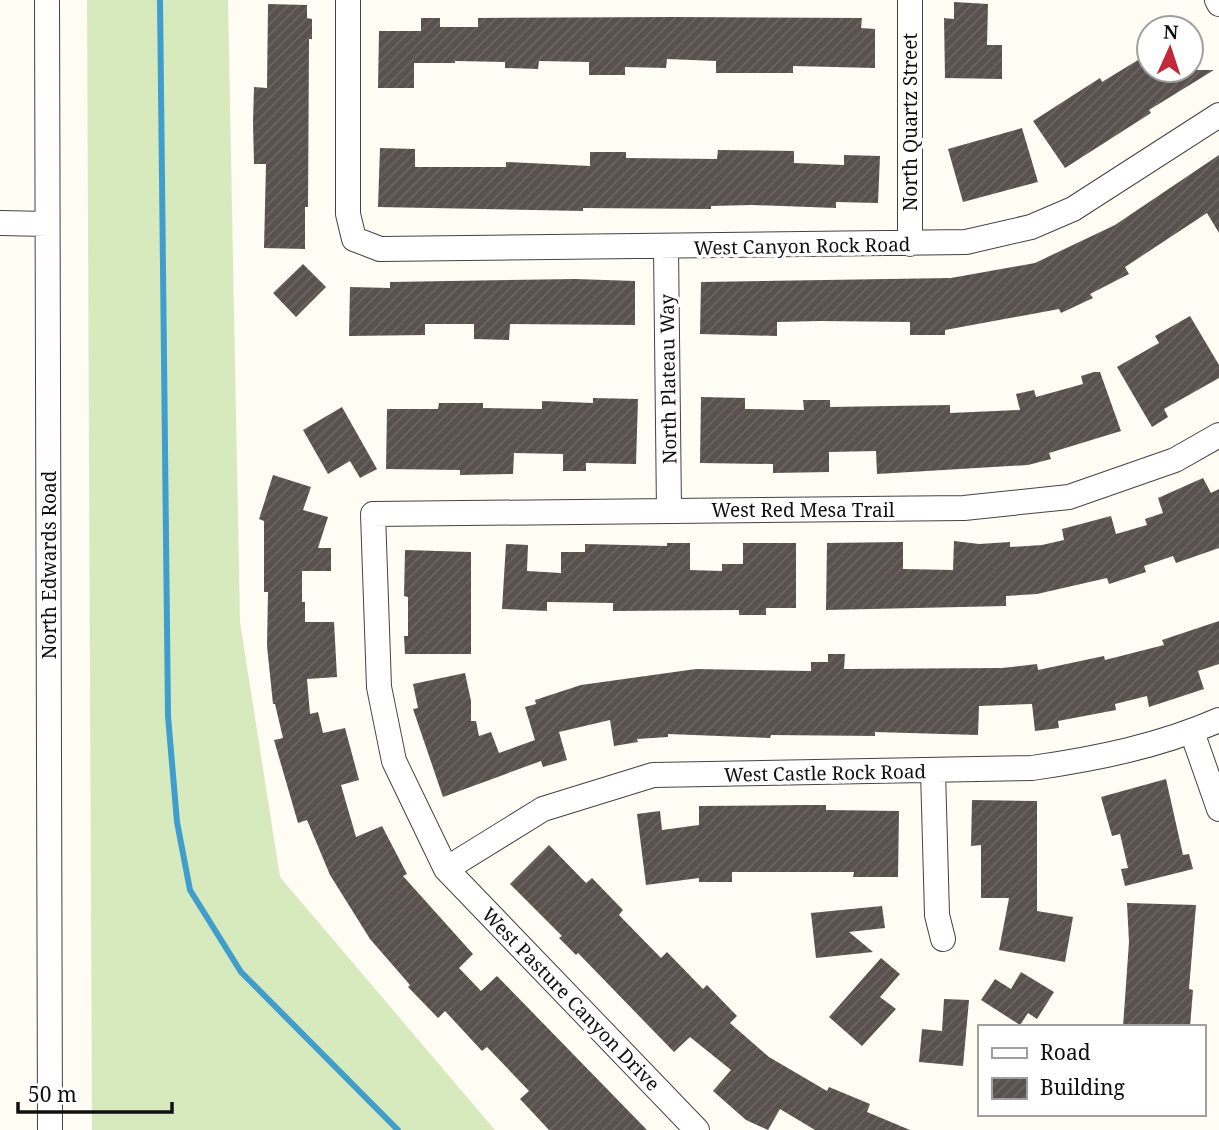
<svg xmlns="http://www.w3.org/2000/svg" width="1219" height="1130" font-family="'Noto Serif',serif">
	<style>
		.grass { fill: #d7eabd }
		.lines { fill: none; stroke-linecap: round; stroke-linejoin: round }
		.stream { stroke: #409ecd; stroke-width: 6 }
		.building { fill: url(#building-hatch) }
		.minor-casing { stroke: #434343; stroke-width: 26 }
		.minor { stroke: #fff; stroke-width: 24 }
		.labels { text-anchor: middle; stroke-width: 7; stroke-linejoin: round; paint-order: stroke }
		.street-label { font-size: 19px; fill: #101010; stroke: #fff }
	</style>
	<defs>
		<pattern id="building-hatch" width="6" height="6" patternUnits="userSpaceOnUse" patternTransform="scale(1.75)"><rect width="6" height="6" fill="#59514d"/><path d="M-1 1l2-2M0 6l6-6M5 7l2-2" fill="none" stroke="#6c6562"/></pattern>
	</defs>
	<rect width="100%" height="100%" fill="#fffcf4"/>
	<path class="grass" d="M87 0H228L240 622 280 877 495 1130H92Z"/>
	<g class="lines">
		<path class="stream" d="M160 0 168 716 177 822 190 890 241 972 398 1130"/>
	</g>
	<path class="building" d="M954 2 988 4 987 45H1002V79L945 78 944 18 954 19Z
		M268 4 307 5V18L312 19V39H309L308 207H305V249L264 248 266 164H254L253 122 254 87 267 88Z
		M674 17 862 18 861 28 875 29V68L793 66V73H716V61L667 59 666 68 625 67V75H589V62L539 61 538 69 505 68V62L455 61V63H414V88H378L379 31H421V18H440V27H478V18Z
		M1138 60 1141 65 1149 60V70H1214L1149 110 1151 113 1065 168 1033 121 1100 78 1102 82Z
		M1022 128 1038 182 963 202 948 149Z
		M380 148 415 149V167H506V162L590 166V152H626V158L717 159 718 150 794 151V163L844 165V155L880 156 878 203 836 202V208L752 205 711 206V209L583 208V211L378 207Z
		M1219 155V233L1207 213 1125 267 1129 274 1090 294 1093 298 1061 313 1059 309 945 330V335H910V322L820 321 777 322V336L700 334 701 282 951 278 1035 263 1115 225Z
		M303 264 326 287 296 317 273 293Z
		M575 279 635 281V325L510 324 509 340 474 339V324H425V335L349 336 350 287 390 288V282Z
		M1190 316 1219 365V378L1164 409 1168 417 1152 427 1117 367 1159 343 1155 336Z
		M1094 372H1100L1121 431 1049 453 1051 459 1028 465 877 474 876 451 829 452V472L773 473V464L700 463 701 397 745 398V409L804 410 803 400H830V407L950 405V413L1020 410 1016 394 1034 390 1036 397 1083 384 1081 376Z
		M593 398 638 399 636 464 586 463V471H563V454L514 453 513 474 460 475V470L386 469 387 409H438L439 403H483V408L542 409V401L593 403Z
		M342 407 377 469 360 478 350 461 328 474 303 430Z
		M273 475 311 487 303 510 328 517 318 548H331V571H302V602H305V622H334L337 677 307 679 310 714 318 712 323 733 345 728 359 780 341 785 356 837 382 826 407 874 403 876 473 954 459 968 481 991 497 976 647 1130H549L520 1099 529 1091 487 1047 482 1051 445 1011 438 1018 408 987 410 985 370 939 330 875 307 820 298 823 274 740 283 738 275 704H273L267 646 268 592H264V521L259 519Z
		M1203 478 1211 493 1219 489V548L1176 563 1173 556 1144 566 1146 572 1109 584 1107 578 1037 594 1006 596V606L826 610 827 543 903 542V569L953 570 954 541 979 544 1010 542V547L1042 545 1064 540 1062 529 1111 516 1116 534 1147 525 1145 519 1163 513 1158 498Z
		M667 543H690V570L722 571V564H743V543H796V608H766V615H739V610L613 611V603L547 602V611L502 609 506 544 528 545 527 571 561 573V552H585V544L667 546Z
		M405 550 471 552V654H405L404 636H408V597L404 596Z
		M1219 621V664L1198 671 1204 689 1149 707 1147 696 1115 704 1116 710 1058 721 1059 728 1035 731 1032 704 979 706 978 735 875 732V736L771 735 770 738 668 734V737L637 739 638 742 614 746 610 720 559 732 567 760 543 767 541 761 443 797 413 709 418 708 413 684 465 673 471 701V721H476L479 736 491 732 499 753 535 740 525 707 536 704 535 700 581 685 696 669 811 671V662H828V654H845L844 669 1002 668 1037 664 1038 670 1104 656 1105 660 1164 645 1162 640Z
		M1166 779 1183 855 1189 854 1193 869 1125 886 1121 869 1128 868 1120 834 1112 836 1101 797Z
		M972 800 1037 801V911L1073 917 1065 962 999 950 1009 898H981V845L971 846Z
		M803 805H826V810L899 811 898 877H853L854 872H732V882H699V878L646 885 637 814 660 811 662 830 699 825V806Z
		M549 845 586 883 592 878 623 910 619 915 661 958 667 952 703 989 707 985 737 1016 730 1023 769 1057 827 1091 829 1087 870 1104 867 1112 910 1130H815L780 1109 768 1130 746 1120 713 1091 731 1070 690 1037 674 1052 578 953 576 955 559 938 562 936 510 884Z
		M1127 903 1196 905 1189 989 1193 990 1190 1027H1123L1129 942Z
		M882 906 885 928 849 932 873 952 816 958 811 913Z
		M881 958 900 974 880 997 896 1009 862 1046 829 1017Z
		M1021 972 1054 992 1037 1019 1028 1013 1020 1025 981 1000 995 979 1011 989Z
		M944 999 969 1000 963 1066 919 1062 922 1029 942 1031Z"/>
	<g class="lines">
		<defs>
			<path id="minor" d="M47 0 50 1130
				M348 0V214L354 239 380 249 966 242 1031 227 1073 209 1219 115
				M910 0V244
				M1217 0 1219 4
				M0 223 47 224
				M666 248 669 511
				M1192 732 1219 809
				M933 771 937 915 943 939
				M446 869 543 809 653 775 1032 768C1095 759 1160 746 1219 720
				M697 1130 446 869 394 761 379 687 373 514 964 508 1069 497 1175 460 1219 435"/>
		</defs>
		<use href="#minor" class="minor-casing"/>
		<use href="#minor" class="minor"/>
	</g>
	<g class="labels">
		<g class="street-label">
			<text transform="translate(910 122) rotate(-90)" y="7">North Quartz Street</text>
			<text transform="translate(802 246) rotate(-1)" y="7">West Canyon Rock Road</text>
			<text transform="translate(668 379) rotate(-91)" y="7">North Plateau Way</text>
			<text x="803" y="517">West Red Mesa Trail</text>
			<text transform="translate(49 565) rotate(-90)" y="7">North Edwards Road</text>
			<text transform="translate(825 773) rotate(-1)" y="7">West Castle Rock Road</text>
			<text transform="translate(571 999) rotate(46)" y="7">West Pasture Canyon Drive</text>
		</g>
	</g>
	<rect x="978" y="1025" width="228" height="91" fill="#ffffff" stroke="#9f9f9f" stroke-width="2"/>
	<rect x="992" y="1048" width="35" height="10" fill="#ffffff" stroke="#9f9f9f" stroke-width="2"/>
	<text x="1040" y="1060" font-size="21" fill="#101010">Road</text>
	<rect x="992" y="1078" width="35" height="21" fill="url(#building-hatch)" stroke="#9f9f9f" stroke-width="2"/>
	<text x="1040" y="1095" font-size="21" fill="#101010">Building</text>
	<g transform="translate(1170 49) rotate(3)"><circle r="33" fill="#ffffff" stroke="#9f9f9f" stroke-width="2"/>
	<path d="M0-5L12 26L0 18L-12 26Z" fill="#c12839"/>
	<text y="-10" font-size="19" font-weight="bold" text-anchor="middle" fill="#101010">N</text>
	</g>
	<path d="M18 1102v10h154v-10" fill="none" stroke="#101010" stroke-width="3.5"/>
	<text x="28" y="1102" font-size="21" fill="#101010" stroke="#ffffff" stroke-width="5" paint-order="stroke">50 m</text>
</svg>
